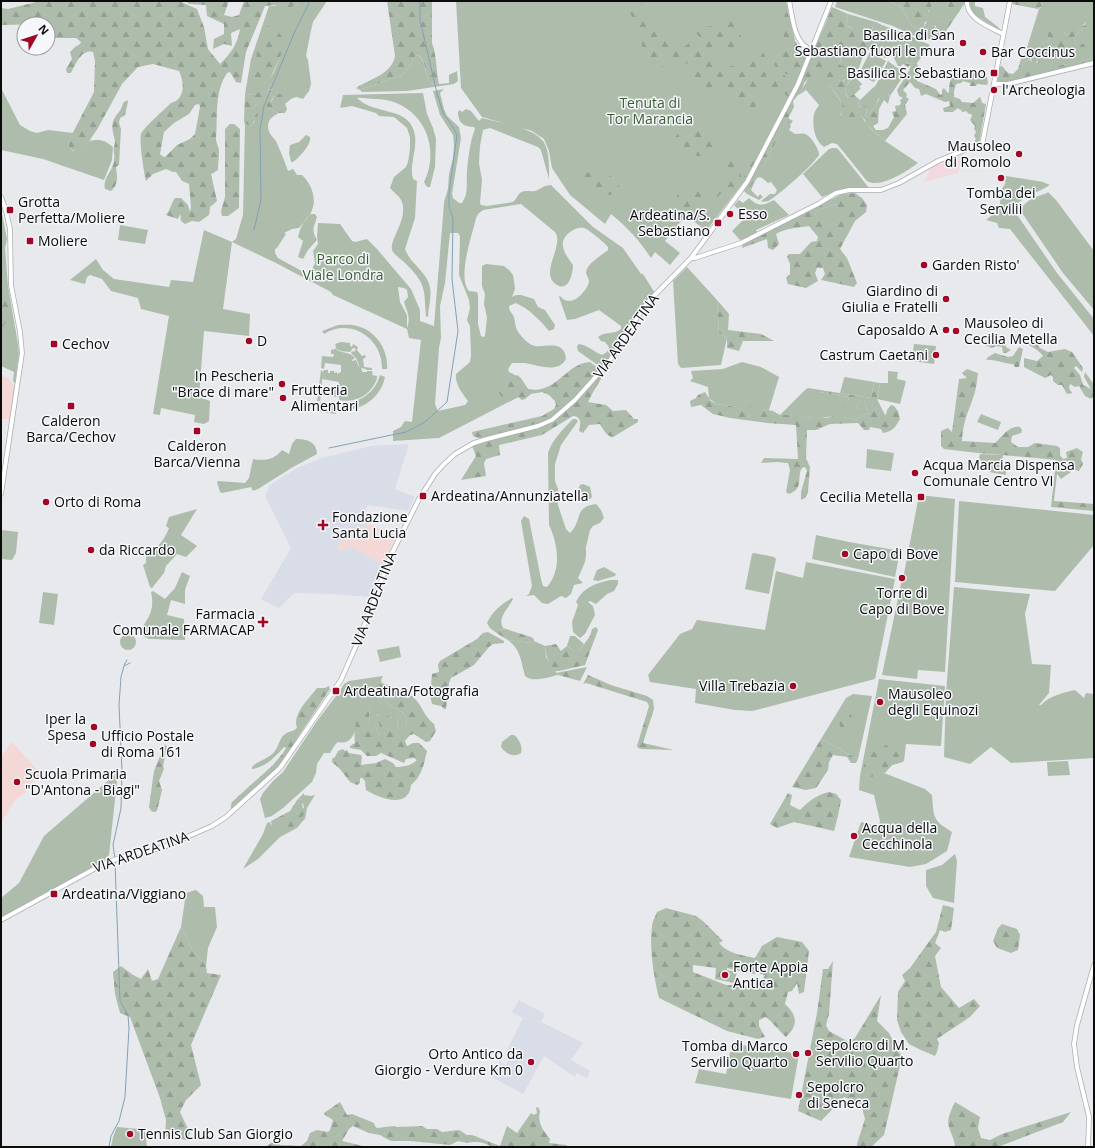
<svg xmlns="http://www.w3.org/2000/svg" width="1095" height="1148" font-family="'Open Sans',sans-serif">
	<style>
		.commercial { fill: #f2d8df }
		.built { fill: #d8dde8 }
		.education { fill: #f3d8d6 }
		.green { fill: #aebcac; fill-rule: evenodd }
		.forest { fill: url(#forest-firs); fill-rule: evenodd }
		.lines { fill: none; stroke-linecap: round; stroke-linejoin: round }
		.stream { stroke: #81a2b6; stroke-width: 1 }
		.secondary-casing { stroke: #acaeb1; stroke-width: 5.5 }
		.secondary { stroke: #fff; stroke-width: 4 }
		.poi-dot { fill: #a30524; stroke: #f5f7fa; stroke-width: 1.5 }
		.labels { text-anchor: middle; stroke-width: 3; stroke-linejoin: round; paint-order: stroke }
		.poi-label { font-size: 14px; fill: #0b0b0c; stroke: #f5f7fa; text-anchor: start }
		.park-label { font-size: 14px; fill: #375c34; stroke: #f5f7fa }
		.street-label { font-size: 14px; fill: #0b0b0c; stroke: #f5f7fa }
	</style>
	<defs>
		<pattern id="forest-firs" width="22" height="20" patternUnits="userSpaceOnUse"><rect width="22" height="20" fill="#aebcac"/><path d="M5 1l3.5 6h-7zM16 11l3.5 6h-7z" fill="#94a093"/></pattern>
	</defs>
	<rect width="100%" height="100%" fill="#e8e9ed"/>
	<path class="commercial" d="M962 154 958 173 924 182 931 167Z"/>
	<path class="built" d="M409 444 395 489 415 497 408 511 368 505 361 520 367 523 365 527 346 529 337 549 345 550 346 548H353L384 565 374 587 371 597 331 594 294 593 279 608 261 599 291 548 265 496 270 485 297 468 322 458 371 446Z
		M519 1000 545 1014 541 1022 583 1043 571 1060 590 1071 587 1078 577 1073 575 1077 544 1056 523 1094 490 1076 500 1061 506 1065 511 1055 506 1052 523 1018 512 1012Z"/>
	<path class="education" d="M1 375 8 378 15 387 10 419H1Z
		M367 523 396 535 384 565 353 548H346L345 550 337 549 346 529 365 527Z
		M12 742 42 775 25 789 27 792 16 799 1 822V757Z"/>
	<path class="green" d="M299 1H327L313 22 310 35 306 56 308 60 311 84 309 91 303 99 296 97 291 99 285 104 282 97 272 89 260 91 255 95 245 94 251 59 269 6 296 5ZM282 53C274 69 273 86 252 87L257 54Z
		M456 1H786L795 41 806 58 790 96 749 175 706 231 686 215 665 241 680 253 670 265 655 252 651 258C639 240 628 228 611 214L605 224 570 195 552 168 549 151 544 139 532 131 522 128C528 131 536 133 541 139 550 146 549 168 549 179L541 150 538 147 490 128 483 130 480 146 479 163 482 180 480 203 481 205 487 206 513 202C517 199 518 193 522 192 526 190 531 192 535 191 541 189 544 185 551 185L593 227 623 248 641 274H643L655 293 638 312 604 366H599L578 351 577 346 579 344C588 345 594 352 602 355L607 352 609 347 605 342 601 341 598 337C605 331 614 335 621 329V326L599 310 575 319 567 320 559 297 560 296C561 297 564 300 565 300 575 305 587 290 589 282 589 279 587 276 586 273 586 264 602 255 608 250V247C605 243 588 229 584 228 575 226 561 236 563 246 564 254 569 259 573 265 573 273 569 292 557 285 538 274 565 245 555 232L521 204 483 210 478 214 476 218C472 236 457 277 469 291L477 292 478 295V324L481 336 484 337 485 336 487 317 484 304 485 294 482 286V266L486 264 504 266 509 270 513 275 514 281 515 289 512 297 516 295H521L534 299 538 307 545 310 555 325 554 329 549 331C540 320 529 309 516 303L509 306C509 311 512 313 514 317 515 321 515 326 517 330 520 335 527 343 532 345 542 350 564 337 566 359 558 374 538 365 525 363 521 363 517 363 512 363L508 369 509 372 521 378 528 389 532 390 439 438 393 441V431L401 427 405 421 412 422 421 340 409 338 407 329 333 295 331 292 276 263 232 242 236 239 243 215 245 124 251 126 255 121 253 107 258 104 259 98 266 91C269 93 272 94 274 96L267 108 279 113C273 116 268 119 268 127 268 133 273 137 276 141 280 150 285 162 288 171L293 169 297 175H302C311 183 317 198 312 210 311 215 303 223 299 228L292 229 284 233 286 234 277 248 275 249V253L278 258 309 275 315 263 313 251 318 244 317 236 318 223 340 224 352 241 355 242 367 239 377 249 411 289 420 310V321L434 326 443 216 444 202 448 189 449 174 453 158 454 144 453 135 440 115 433 91 444 89 440 93 444 109 447 116 459 127 461 138 452 194 453 198 459 203H462C469 193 466 183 467 172 468 159 470 141 475 129L474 127C463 127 458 122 458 112L460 110 462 112 466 109 471 111 479 121 482 118 507 124 482 117 461 88ZM450 233H458L460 236 459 275 469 300 470 308 467 320 470 326 471 355 470 362 456 374C455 384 462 393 468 401L465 405 438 411 435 404 439 348 441 338 440 306 445 283ZM398 287 404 288 407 290 408 297 404 302C407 312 411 317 407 328V315L400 302Z
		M837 1H888L901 7 912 26 922 30C924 26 926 24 927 20 931 12 926 9 936 2L935 1H948L947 5 952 10 948 18 934 26 937 29 936 33 938 35 932 39H921L893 26 835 7Z
		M969 1H975V6L983 8 985 17 998 27 1001 31 975 15 970 10Z
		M1043 1H1094V19L1089 18C1083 29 1076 28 1066 35L1064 32 1047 34 1049 41 1043 43C1039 52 1033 54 1024 57L1039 9 1042 6Z
		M848 14 876 22 870 32 871 39 869 43 865 42 863 40 859 41 854 37V34L852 28 846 25Z
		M882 25 906 34 930 45 917 63 908 64 901 55H896L891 50 885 52 877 50 874 45 878 40 879 30Z
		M1088 27 1093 34 1094 32V58L1020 75 1023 63 1030 59 1032 62 1036 63 1047 58 1046 55 1053 51C1061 55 1076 49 1083 45L1076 42 1074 37 1081 30Z
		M849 46H851L853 54 864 53 859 68 853 75 862 84 859 87 861 88 855 94 848 98 845 91 846 86 851 80 845 79 840 82 838 80 845 69V66L842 67 839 64 842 58V55C845 52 845 49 849 46Z
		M870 52 886 61 874 82 858 75Z
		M418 55C427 62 424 75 431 83L439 84 449 83V75L457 71 458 81 454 84 407 91 362 92 360 90 402 75 408 68 416 56Z
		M888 61 904 73V75L890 96 888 94 878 99 877 104 867 117 865 115 868 110 862 106 858 107 859 102 856 96 860 100 876 85Z
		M812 66C815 71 817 72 821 75 826 80 841 100 843 106 844 110 842 112 840 115L855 119 856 112 859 113 869 127 885 141 918 163C907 171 880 189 867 181L837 144 832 143 824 147C814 141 812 124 814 114 815 111 817 108 819 105L806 90 802 93C804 81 811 80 811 67Z
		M1 88 20 125 30 131 37 133 48 130 73 133 68 142 70 149 74 151 86 146 89 141C101 139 104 140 113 147L112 160 104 180 43 159 1 150Z
		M423 93 427 114 433 128 436 139 435 167 430 187H427L424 182C443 143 418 99 375 99 368 99 364 97 357 98 374 116 411 105 415 136 417 151 409 165 413 179L417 181 415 218 405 249C410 264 428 272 430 288 432 298 428 307 428 317L426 316C424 287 426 284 405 263 401 259 394 255 392 250 389 240 408 220 402 202 400 196 394 193 390 188L394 177 406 167 408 162 410 149V137L407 128 394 117 379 116 376 113 352 106 340 108 343 95Z
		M788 118 793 121 790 125 791 126 789 130 795 134C798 134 802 133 805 134 810 135 820 150 819 155 812 166 781 193 770 200 767 202 764 202 761 201L770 194H775L777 190 771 182 768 183 762 178 759 177 756 179 751 190 758 197 760 194 763 197 759 200 747 194 760 169H762Z
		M306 135 310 137C312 144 299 158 293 162H291L289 153 290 145 299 142Z
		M833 148H836L838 149 869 188 841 189 822 197 803 174 829 149Z
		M1006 176 1043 182 1050 185C1038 193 1022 196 1013 209L1057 273 1094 319V336L1010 229 999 228 997 223 986 220 999 209 1002 189 1005 184Z
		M1048 192 1056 200 1094 251V310L1063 273 1020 210C1027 199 1036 197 1047 193Z
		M749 198C758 207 763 206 774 200L789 215 756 230 758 233 740 240 732 231 746 217 749 220 752 216 743 207 739 210 734 205 739 200 743 203Z
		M836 204 842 216 830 226H822L815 214 819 210Z
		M1 209 7 239 5 248 8 286 18 344 19 353 15 383 13 381 14 372 1 366Z
		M311 214H315L317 217C314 227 311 230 317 240L308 250 303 259 298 257 303 241 298 237C300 228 304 220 311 214Z
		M120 225 148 230 145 244 118 240Z
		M204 230 232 242 223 309 250 314 249 336 204 331 199 397 210 401 209 421 204 424 194 422 195 415 161 408 160 415 153 414 169 316 141 309 138 298 111 291 102 279 90 275 87 277 85 284 70 280 96 259 103 270 114 279 169 287 171 280 193 282Z
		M687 267 717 300 719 333 727 338 721 365 681 368 678 364 673 281Z
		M338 325C345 325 353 324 360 327 377 332 389 352 387 369H382C383 339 351 317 324 334L322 331Z
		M341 342 350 343V346L352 347 353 344 358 347 357 350 362 356 365 355 366 357 363 359 364 367 372 368V370H366V369L360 368 356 358 351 353 352 351 354 352 356 349 353 348 350 352 341 351 335 348 336 347 335 344Z
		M914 344 936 346 934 364 912 361Z
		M333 349 334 351V349H336C342 354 349 351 355 358L352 360V361L356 360 358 365 362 370V372H367V371H371L373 372 372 375 377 376C377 380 376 381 374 385 366 398 352 403 339 400V397L321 395 320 401H317L319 386 321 387V389L322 386 326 387V389H328L329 387 332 388 333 390 334 388 335 390H338L339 382 322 379V385H319L321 370 323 372 324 370H328V373H330V371H334V373L337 372V374L341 372V365L325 363 324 369 321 368 322 356 333 357 334 354H331V350Z
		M742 362 761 367 779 377 769 410 737 407 716 404 709 398 708 387 690 381 693 378 691 371 723 369Z
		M888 371 898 372 897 379 906 381 900 404 877 399 880 383H888Z
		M380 375 385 377C381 397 362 412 341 409V403C360 403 375 393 380 375Z
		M845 377 874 382 871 398 840 393 844 378Z
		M805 390 807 392H819L847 397 856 409 860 401H864L869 414 862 415 856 420 843 417V413C833 416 823 419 812 418 801 417 791 415 780 415Z
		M320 402 324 403V406H326V404H330L331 406 332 404H333V407H335L336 414 316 411 317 403H319L318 404 319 405Z
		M981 414 1001 422 998 430 977 422Z
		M573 419H576L578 421 561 445 555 464V481L558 489V505L566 529 570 533C583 521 573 507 596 504L601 510 604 518 600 523 593 526 590 530 586 547V555L585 562 578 578 583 583 574 585 571 594 566 598 561 596 548 604 542 603 534 595 526 596 529 594 532 586 521 521 524 516 529 519 541 579 543 586 547 587C562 570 558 544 549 525L548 453C552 440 563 429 573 419Z
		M296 439C307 439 317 442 317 454L293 467 258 489 253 491 251 487 222 493 220 492 217 482 218 481 245 483 249 478 253 459C265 461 274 460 282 450L289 454 292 444Z
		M867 449 894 453 891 471 866 468Z
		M980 454 1003 455 1002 464H1006V475L989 472 990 465 984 462 983 463 979 458Z
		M583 484 590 487 592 497 590 499 581 500C575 495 577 491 580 485Z
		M919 495 955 499 945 672 918 670 917 679 882 675 902 579H903Z
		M959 501 1094 515V545L1055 591 955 582Z
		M197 509 181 535 197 546 186 557 177 554 166 566 164 573 152 588 150 587 143 565 146 563V557C157 548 164 541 169 528L166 526 169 517Z
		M1 530 18 532 16 553 12 560 1 559Z
		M816 535 849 542 900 551 895 577 812 559Z
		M754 553 774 557 776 559 769 594 745 589 752 554Z
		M806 562 895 579 875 679 752 711 735 710 695 703 696 689 650 682 648 675 680 634 692 629 697 620 765 630 776 571 803 578Z
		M604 567 616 574 615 576 598 581 593 580 597 570Z
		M182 572 190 576 185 590V604L171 600 167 615 184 619 185 640 149 639 141 635 140 631C149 617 155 610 151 592L153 591 165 599 175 588Z
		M610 580H618V584L614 591 607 594 596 604 590 601 588 602 593 606 595 615 585 634 580 638 573 632 572 622 578 605 576 602C582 588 596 583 610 580Z
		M954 587 1030 594 1025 614 1032 664 1051 665 1049 693 1039 705H1041C1051 695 1062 693 1075 690L1084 698 1086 693 1094 694V758L1011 763 991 747 970 764 944 757 946 694Z
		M43 592 58 594 54 625 39 623Z
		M512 598 513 599C509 608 497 617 503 628L506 629 498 630V634L490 628 487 623C492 612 501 604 512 598Z
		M120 642a8 8 0 1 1 16 0a8 8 0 1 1-16 0Z
		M570 636H575L584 644 579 651H574L567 646Z
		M508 640 531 643 534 641 545 646 546 657 558 675C549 677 532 683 525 676 521 661 521 650 508 640Z
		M399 646 401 657 380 662 377 650Z
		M383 676 381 680 382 683 375 687 376 696 379 692H383C384 695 385 699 387 702 393 712 407 706 407 726L397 730 398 718 395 715 391 718 387 715 377 714 381 726V733L378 734 376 728 373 726H370L369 706 364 703C356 715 359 747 338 742 334 745 333 749 330 753H324L317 764 316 773 312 782 283 808 272 816 265 818 260 799 263 793 273 781 283 772 317 721 339 692 344 684 349 681Z
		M879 679 945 686 941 746 906 744 904 761 892 765 884 773 925 789 932 795C934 817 932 820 952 832L947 851 926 864 910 867 849 857 861 822 879 827 880 821 874 795 859 790 860 776Z
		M853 694 872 696 858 759 821 739 846 698Z
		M511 735H514C519 739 523 746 521 753 514 758 506 754 501 747L502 742Z
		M1068 761 1070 775 1048 776 1047 762Z
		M118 772 109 855 102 862 1 918V898L19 883 44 836Z
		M304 793V795L311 796 315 795 307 808 305 819 301 823 297 828 280 837 258 859 243 869 263 834 267 823 270 822 271 825 304 808 302 799 297 800Z
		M955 854 957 861 954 903 933 898 926 886V870L942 865Z
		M196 890 203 896 204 907H215L217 927 208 948 206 966 192 949 181 927 186 893Z
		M736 1044 799 1054 791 1099 695 1083 699 1069 726 1074 730 1052H733Z
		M117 1127 139 1129 145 1132 147 1147H111L113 1137Z"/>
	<path class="forest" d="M40 1H179L197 9 204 27 208 49 220 64C231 53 237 45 240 29L231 33 232 46 224 44 213 49 214 39 224 34V24L207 16 206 5 189 4 185 1H229L224 15 232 17 239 15 244 1H299L296 5 284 10 275 5 265 6 246 52 241 83 236 82 230 72 227 73C214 92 218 118 216 139 216 143 219 147 219 151 219 157 218 164 218 170L211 174 217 201 210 207 209 215 199 222 192 221 185 224 181 221 180 214 178 219 166 215C171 209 171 203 175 198H181L188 205 190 212 191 207 189 184 182 181 176 172H173L166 169 153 174 146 181C144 172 139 142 141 134 144 127 165 109 171 103 186 99 184 81 179 71L153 64 138 67 122 84 98 128 86 146 78 152 70 149 68 142 94 92 95 61 93 52C82 48 75 65 71 73H67L66 69 72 59 70 52 75 47 80 44 81 42 76 38H55L53 39 48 37V24L1 25V8L8 9ZM199 104 200 107 195 134 190 139 177 145 165 157 162 156 160 154 164 132 174 123 189 114 195 105Z
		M387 1H432V43C437 56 436 71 439 84L431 83C424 75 427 61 418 55L416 56 408 68 402 75 360 90 356 88C371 78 391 75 395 56Z
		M623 1H644L637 9 639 12 645 11 656 25 663 27C666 36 666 46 677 51 684 48 688 45 692 38L699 37 695 31 702 27 715 26 736 18 738 25 737 31 741 36 734 49C723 53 718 47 708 48L707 51 716 64 724 68 741 64 749 54 760 51 764 54 769 66C763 78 764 109 747 111 744 111 741 110 738 109L736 102 725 90 726 84 722 80 717 81 708 91C693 82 693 83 694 65L690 62 680 67 674 73 670 72 669 65 665 60 660 64 666 69 667 72 666 73 658 71 645 59 642 49V37L636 28 635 20 628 11Z
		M888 1H935L936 2 931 6 932 9 928 11 932 16V20L925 22 923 30 912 26 901 7Z
		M948 1H965V3L946 31 938 35 936 34 935 31 937 29 934 23 936 21 937 22H942L944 18 948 17 951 10 947 5 943 6 942 4 948 3Z
		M1012 1H1043L1042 6 1038 9 1012 4Z
		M832 7 848 14 846 25 853 29 855 32 854 36 859 41 862 40 865 42 869 43 871 39 870 31 873 28V24L876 22 882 25 879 30C880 35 878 38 878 43L874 45 877 50 879 49 885 52 886 49H890L896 55 898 54 904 56 906 59V62L907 64 917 63 918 68 921 74 920 77 917 79V81L936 89 940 95 942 94V90L944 88 948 93 949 92C949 87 950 77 954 73L967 75 968 71 987 77 988 83 987 85 977 84 976 86H970V83L963 81 961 83 956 84 954 91V97L960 99 962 102 973 103 980 97 981 99 982 103 986 104 979 144H973V143L976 139 974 136 976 132 974 129 975 126 970 120 972 116 971 114H969L966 111 963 112 961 111 962 109 960 110 958 108 953 112H944L943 108 950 106 949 101 945 102 926 94 921 96 919 89 915 88 910 82 903 90 907 94 906 97 909 99 905 105 907 114 885 141 866 124 865 120 857 112 854 122 847 127 839 119C840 116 843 111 843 108 843 100 827 82 821 76 818 73 815 72 813 67H811V76L804 83 802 93 798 95 793 101 794 107 762 169 760 170 747 194 744 191C777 132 807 70 832 7ZM849 46H850L853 54 864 53 866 47 868 50 875 51 876 54 885 58 889 54 894 58 898 66H901L903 64 908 67 911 65 909 71 897 90 899 96 903 98 900 100 901 103 900 105 895 106 896 111 892 112 894 117 888 128 883 130H876L873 126 878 123 879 109 884 100 888 104 890 96 886 93 881 94 877 104 867 117 865 115 868 109 867 106 858 107 859 101 854 94 848 98C842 89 847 85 852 78L846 76 844 81 842 80 840 82 838 80 845 71V66H842L839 64 842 57V55C845 52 845 49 849 46Z
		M788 12 795 41 806 58 790 96H787L784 93 792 76 778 71 774 64 779 59 782 53 780 49 784 41 783 26 785 13Z
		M1088 18H1091L1094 19V32L1091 34 1088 27 1081 30 1074 37 1076 42 1085 45V46L1083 48 1058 53 1053 51 1046 55 1047 59 1040 63 1037 61 1035 65 1033 64 1031 58 1023 63 1021 74 1094 58V61L1005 83 999 82 995 80 998 67 1002 66 1008 73 1013 74 1018 69 1021 59C1031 53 1037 55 1043 43L1049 41 1047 34 1049 27 1053 25 1060 27 1066 35 1071 31 1085 25Z
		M268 26 276 29 282 37V53L269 81 256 89 252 87V82C256 64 256 40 268 26Z
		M768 72 770 74 777 72 786 76 777 88 773 89 766 83Z
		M263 88 271 90 274 89 277 93 282 95 287 109 285 113H279L267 108V103L272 101 274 96 266 91 264 96 260 98 258 104 253 107 258 114 257 117 251 126 245 124 244 121 245 94 255 95Z
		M127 100 128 102 125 115 120 118 119 123 121 129 119 165 116 167C117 176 119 184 111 191L105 189C102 178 114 170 114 160 115 157 114 155 114 153 113 149 115 145 115 141 114 135 111 129 113 122 115 114 121 113 123 103Z
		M230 124H234L240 129 239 208 228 216H222L221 211 225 197V129Z
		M696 130 704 133 708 141 716 143 717 147 714 148 704 149 702 156H697L683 149 684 147 677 143 674 139 679 132 681 131 683 133 681 137 682 139 687 141 692 139 693 132Z
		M755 147 758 149 760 152 744 181 743 180 745 173 753 161 748 157 753 148Z
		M729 154 733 156 735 162 739 161 745 158 749 160 743 168 741 172V183L735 193 732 190H722L723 192 717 197H713L711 195V191L719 187 724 175 732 181 739 176V173L736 169 730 168 725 173 722 172C722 166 724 158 729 154Z
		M583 171 585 173 592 172 595 174 594 180 595 181 603 182 608 177 611 176 617 181 621 191 618 194 597 196 589 191V189L592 185 591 180 586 181 581 174Z
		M697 185 701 189V197L706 199 702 205 690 214H670L668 212V209L674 206 679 189H684L688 191Z
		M855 193 862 198 867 205 866 212 855 221 840 249 847 258 857 283 854 287 821 280 825 274 823 268H817L815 273 818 281 806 288 788 284 786 278 790 274V264L787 257 789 254H800L811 242 817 241 818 237 809 226C798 228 786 228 776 234L779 244 773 250 768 248 767 239 742 248 743 243 842 194ZM836 204 841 216 830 226H823L815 214 819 210Z
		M1 290 4 299 12 310 1 330Z
		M717 300 729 314 728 330 761 334 774 341H743L739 351 727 348V338L719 333Z
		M1018 334 1033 338 1040 348 1048 352 1065 349 1072 352 1083 368 1082 372 1076 366 1074 368 1080 375 1083 385 1091 389 1084 377 1085 372 1093 383 1094 396 1091 399 1085 396 1079 386 1075 387 1070 384 1069 388 1072 393 1067 394 1062 385H1058L1053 381V377L1051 375 1045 378 1024 367V358L1037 361 1043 356C1036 347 1023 342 1012 340Z
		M994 339 1006 343V347L1011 350 1006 353H1003L1002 347 996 346 992 348 979 343 978 340 990 343Z
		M1019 347 1023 349 1019 367H1015L1013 364C1003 364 995 359 986 360L988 357 995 353 1008 357 1013 356Z
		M590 362 598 368 601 373V379L592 394 588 402 606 405 613 411 626 410 634 419H638V422L613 437C606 436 604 430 600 424L589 425 583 433 579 431C580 425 583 417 573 416L542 435 499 445 500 455 486 459 484 463 486 476 461 480 476 456 472 446 484 440 473 436 472 432 542 416 554 409 556 405 555 401 549 395 542 392 531 394 525 399 522 400 515 395 502 397 497 390 518 375 528 389C556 395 566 363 590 362Z
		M967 369 978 373C977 381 976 391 973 398 967 415 963 422 962 441L995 443C1002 437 1009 425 1020 427L1022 430 1021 433 1012 436 1011 442 1018 447H1028L1035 443 1057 446 1060 448V455L1063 459 1067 458 1066 452 1077 448 1083 452 1081 459 1083 464 1079 471 1071 469V472L1061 479 1057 474 1054 501 1094 504V511L1051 507 1056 460C1018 456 981 454 944 449L941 446V431L948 428 952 432 959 379 967 378 962 373Z
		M874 382 880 383 877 399 885 415H886L887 410 891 405 894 406 898 411 900 419C895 427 894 431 883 433L881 429 870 427 869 430H864L858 423 830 424 816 430H807L806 458 810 467 808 492 805 498 801 500V492L807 471 805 467 802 468C796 477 805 488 789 494L786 492 790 470 788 463 776 462 761 463 764 458 798 459 796 425 767 423 730 418 713 414 701 405 691 407 690 401 696 398 698 395 705 392 711 401 716 404 737 407 743 405 749 406 773 411 780 415H792L812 418H826L833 416 843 406 845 408 843 413V417L856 420 862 415 869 414 864 401H860L856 409 851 411 847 407 849 399 847 397 819 392H807L805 390 808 388 871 398Z
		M596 627 598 630 585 665 559 671H555C548 662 546 656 545 646L556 644 561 651 567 646 574 651H579L590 636 592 629Z
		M506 629 531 637 534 639V641L531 643 508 640 498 634V630Z
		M488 632 504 641V643L493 644 489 647 474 665 451 678 449 683 446 709H444L441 706 432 704 430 695 432 674 439 672 438 665 440 661 477 639 483 633Z
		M587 667 580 681 558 675 556 673Z
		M588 675 611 685 647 696 653 700 654 709 643 743 674 750 642 749 638 748 637 746 649 706 647 702 586 683 583 684Z
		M382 683C393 687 408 691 416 700 423 708 424 716 434 724L436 731 430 741 426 742 414 734 410 735 405 741 407 746 413 743H419L427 751C424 764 422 776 411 785 409 809 380 799 366 790L365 781 362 778H360V783L357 785 350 782 340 769 332 762V759L335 757 338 751 343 749 345 751 347 750 349 753 361 755 362 757 361 765 376 763 385 759 393 763 396 767C404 767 410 766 417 760L414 758 406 759 404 763 381 753 376 756H367L361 750 350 748V746L355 743C353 731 357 713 364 703L367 702 369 706 370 726H373L376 728 378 734 381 733C381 725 376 718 378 710L382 707 386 710 387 715 391 718 395 714 398 718 397 729 407 726C407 706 393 712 387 702 385 699 384 695 383 692H379L376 696 372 698 369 694 375 687Z
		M329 686 330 689 298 737 286 758 270 775 231 809V805L232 802 273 765 283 753 286 748 284 747C275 757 266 767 252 769V767C257 761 265 760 271 755 278 750 278 742 283 736 287 731 293 732 297 728 292 714 309 699 317 688H325Z
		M847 710C850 712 853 718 853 722L847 725 845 729 842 730C837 722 839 715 847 710Z
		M821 739 858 759 856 763H851L847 757 833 755 829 762 828 770 816 788 806 790 792 787Z
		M165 744 167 747 163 766 164 769 159 781 162 790 157 811 154 812 151 811 149 807 154 771Z
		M886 745 905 752 903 762 892 765 885 773 872 768 873 777 861 776 868 751 871 749 878 751Z
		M829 792 836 794 841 800 838 816 834 831 794 822 777 828 770 824 788 793 792 795 790 805 800 810C809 801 816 795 829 792Z
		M302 799 304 802 302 804 304 814C298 824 292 829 281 830L276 826H272L271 821 290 811 297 800Z
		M943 905 954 908 951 930 945 932 940 930 935 943 941 948 935 956 941 987 959 1008 974 999 980 1006 970 1017 937 1039 939 1043 937 1052 935 1056 921 1050 909 1044 901 1032 897 1020 898 992 905 981 902 975 910 968 936 932Z
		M666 908 696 916 703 921 723 941 719 943C728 954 742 955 755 958L762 946 777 937 802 942 809 951 804 992 799 994 797 983 792 991 788 992 785 1004C797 1015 799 1025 786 1037 782 1034 768 1017 765 1017 764 1018 760 1020 759 1020V1026L765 1037 758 1039 727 1031 659 998C654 978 649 948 652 927 652 922 655 917 657 912ZM693 965 716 968 715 979 734 983 737 972 727 970V968L753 974 757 973 765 975 759 986 726 985 693 972Z
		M1002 924 1017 929 1020 935 1018 950 1011 953 997 948 993 941 998 928Z
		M181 927 192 949 206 966 207 973 221 975 191 1045 201 1085 186 1100 180 1112 190 1133 187 1140 165 1136 166 1120 160 1098 130 1017 120 1013 115 994 113 972 121 966 133 975 141 979 148 969 152 981 158 979Z
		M833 961 829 1014 826 1025 829 1031 849 1042 855 1038 881 995 877 1021 889 1033 902 1057 884 1135 871 1147H857V1144L865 1119 861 1104 844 1097 821 1121 798 1111 817 1013 823 969H828Z
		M340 1102 347 1115 352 1114 374 1123 375 1126 377 1128 394 1126 397 1127 422 1126 427 1129H437L442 1132 459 1130 467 1135H472L500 1146 507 1126 517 1133 531 1113 534 1115 537 1113 536 1108 538 1107 540 1111C537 1123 543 1130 550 1139L549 1143 567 1145 566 1147H493C488 1145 483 1142 477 1142 468 1142 468 1144 458 1141L450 1145 410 1141H391L385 1138 380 1135 369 1133 353 1126 349 1129 342 1141 367 1147H267V1146L274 1141 280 1145 301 1146 307 1141 310 1133 317 1130 328 1132 330 1130 333 1120 325 1115 324 1113Z
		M955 1102 980 1117 978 1128 981 1138 990 1140 1002 1134 1071 1112 1063 1122 998 1147H952L955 1146C954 1138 951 1134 949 1127 946 1119 952 1109 955 1102Z"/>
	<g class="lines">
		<path class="stream" d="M254 230 261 200 260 130 264 106 295 31 310 1
			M329 448 406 432 425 422 447 402 458 331 452 279 453 219 449 206V193L457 135 453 127 443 113 437 93 420 20V1
			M124 665 127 660
			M115 859 113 845 121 808 122 771 119 705 121 677 124 666 130 663
			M109 1147 111 1136 119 1121 125 1097 129 1028 128 1015 120 1001 115 862"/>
		<defs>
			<path id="secondary" d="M789 1C793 17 793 44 812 50
				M967 1C966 19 990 27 1003 34
				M994 84H1008L1094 63
				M1 197 6 211 10 229 11 285 20 332 22 353 1 494
				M691 258H695L741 243 818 204 836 193 849 190H881L899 183 938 161 977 145H982L1010 1
				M1 920 103 864 122 857 164 847 212 826 226 817 280 768 341 680 359 639 392 553 419 499 435 474 444 464 455 454 474 443 487 439 538 426 552 420 575 400 609 362 640 313 650 300 691 258 747 182 798 84 831 1
				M1088 1147 1089 1117 1077 1067 1074 1044 1077 1025 1094 965"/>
		</defs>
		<use href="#secondary" class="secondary-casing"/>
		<use href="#secondary" class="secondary"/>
	</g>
	<g class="poi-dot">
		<circle cx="963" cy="43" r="4"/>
		<circle cx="983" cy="52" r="4"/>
		<rect x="990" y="69" width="8" height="8" rx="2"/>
		<circle cx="994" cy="90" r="4"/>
		<circle cx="1019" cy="154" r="4"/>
		<circle cx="1001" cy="178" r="4"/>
		<rect x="6" y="206" width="8" height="8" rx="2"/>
		<circle cx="730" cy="214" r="4"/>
		<rect x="714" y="219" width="8" height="8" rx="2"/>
		<rect x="26" y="237" width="8" height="8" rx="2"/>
		<circle cx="924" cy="265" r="4"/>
		<circle cx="946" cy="299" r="4"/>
		<circle cx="946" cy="330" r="4"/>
		<circle cx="956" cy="331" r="4"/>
		<circle cx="249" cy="341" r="4"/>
		<rect x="50" y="340" width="8" height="8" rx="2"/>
		<circle cx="936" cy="355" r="4"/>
		<circle cx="282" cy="384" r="4"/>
		<circle cx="283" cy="398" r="4"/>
		<rect x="67" y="402" width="8" height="8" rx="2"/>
		<rect x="193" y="427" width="8" height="8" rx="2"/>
		<circle cx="915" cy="473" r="4"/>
		<rect x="419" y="492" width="8" height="8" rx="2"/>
		<rect x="917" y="493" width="8" height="8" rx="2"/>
		<circle cx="46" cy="502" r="4"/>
		<path d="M321 519h4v4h4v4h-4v4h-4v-4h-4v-4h4z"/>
		<circle cx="91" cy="550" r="4"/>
		<circle cx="845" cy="554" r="4"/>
		<circle cx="902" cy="578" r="4"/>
		<path d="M261 616h4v4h4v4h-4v4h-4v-4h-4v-4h4z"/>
		<circle cx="793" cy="686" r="4"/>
		<rect x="332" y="687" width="8" height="8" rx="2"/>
		<circle cx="880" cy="702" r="4"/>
		<circle cx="94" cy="727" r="4"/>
		<circle cx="93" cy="744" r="4"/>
		<circle cx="17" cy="782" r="4"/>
		<circle cx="854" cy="836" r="4"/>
		<rect x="50" y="890" width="8" height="8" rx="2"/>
		<circle cx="725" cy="975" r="4"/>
		<circle cx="808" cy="1053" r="4"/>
		<circle cx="796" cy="1054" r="4"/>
		<circle cx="531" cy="1062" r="4"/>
		<circle cx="799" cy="1095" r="4"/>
		<circle cx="130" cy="1134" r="4"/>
	</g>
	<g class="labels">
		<g class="poi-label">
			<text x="955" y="40" text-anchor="end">Basilica di San<tspan x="955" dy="16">Sebastiano fuori le mura</tspan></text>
			<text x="991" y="57">Bar Coccinus</text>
			<text x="986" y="78" text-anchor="end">Basilica S. Sebastiano</text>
			<text x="1002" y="95">l'Archeologia</text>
			<text x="1011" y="151" text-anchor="end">Mausoleo<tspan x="1011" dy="16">di Romolo</tspan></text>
			<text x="1001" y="198" text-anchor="middle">Tomba dei<tspan x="1001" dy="16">Servilii</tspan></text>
			<text x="18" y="207">Grotta<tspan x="18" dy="16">Perfetta/Moliere</tspan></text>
			<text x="738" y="219">Esso</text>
			<text x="710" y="220" text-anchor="end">Ardeatina/S.<tspan x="710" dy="16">Sebastiano</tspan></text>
			<text x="38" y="246">Moliere</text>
			<text x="932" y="270">Garden Risto'</text>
			<text x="938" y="296" text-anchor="end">Giardino di<tspan x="938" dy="16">Giulia e Fratelli</tspan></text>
			<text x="964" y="328">Mausoleo di<tspan x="964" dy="16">Cecilia Metella</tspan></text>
			<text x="938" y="335" text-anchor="end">Caposaldo A</text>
			<text x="257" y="346">D</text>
			<text x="62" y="349">Cechov</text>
			<text x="928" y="360" text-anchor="end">Castrum Caetani</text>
			<text x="274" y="381" text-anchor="end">In Pescheria<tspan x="274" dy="16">"Brace di mare"</tspan></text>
			<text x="291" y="395">Frutteria<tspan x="291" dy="16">Alimentari</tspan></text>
			<text x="71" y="426" text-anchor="middle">Calderon<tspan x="71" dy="16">Barca/Cechov</tspan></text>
			<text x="197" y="451" text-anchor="middle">Calderon<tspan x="197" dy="16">Barca/Vienna</tspan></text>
			<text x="923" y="470">Acqua Marcia Dispensa<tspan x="923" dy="16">Comunale Centro VI</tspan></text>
			<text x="431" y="501">Ardeatina/Annunziatella</text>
			<text x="913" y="502" text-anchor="end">Cecilia Metella</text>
			<text x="54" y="507">Orto di Roma</text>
			<text x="332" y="522">Fondazione<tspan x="332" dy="16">Santa Lucia</tspan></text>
			<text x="99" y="555">da Riccardo</text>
			<text x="853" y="559">Capo di Bove</text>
			<text x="902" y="598" text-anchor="middle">Torre di<tspan x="902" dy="16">Capo di Bove</tspan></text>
			<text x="255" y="619" text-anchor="end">Farmacia<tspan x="255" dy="16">Comunale FARMACAP</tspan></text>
			<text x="785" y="691" text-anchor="end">Villa Trebazia</text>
			<text x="344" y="696">Ardeatina/Fotografia</text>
			<text x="888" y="699">Mausoleo<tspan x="888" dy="16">degli Equinozi</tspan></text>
			<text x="86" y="724" text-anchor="end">Iper la<tspan x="86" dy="16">Spesa</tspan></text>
			<text x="101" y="741">Ufficio Postale<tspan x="101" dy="16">di Roma 161</tspan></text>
			<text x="25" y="779">Scuola Primaria<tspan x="25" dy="16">"D'Antona - Biagi"</tspan></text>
			<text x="862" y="833">Acqua della<tspan x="862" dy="16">Cecchinola</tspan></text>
			<text x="62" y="899">Ardeatina/Viggiano</text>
			<text x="733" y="972">Forte Appia<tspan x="733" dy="16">Antica</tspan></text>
			<text x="816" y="1050">Sepolcro di M.<tspan x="816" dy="16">Servilio Quarto</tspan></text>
			<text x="788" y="1051" text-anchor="end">Tomba di Marco<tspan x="788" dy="16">Servilio Quarto</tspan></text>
			<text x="523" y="1059" text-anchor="end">Orto Antico da<tspan x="523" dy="16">Giorgio - Verdure Km 0</tspan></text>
			<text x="807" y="1092">Sepolcro<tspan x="807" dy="16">di Seneca</tspan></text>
			<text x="138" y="1139">Tennis Club San Giorgio</text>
		</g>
		<g class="park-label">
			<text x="650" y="108">Tenuta di<tspan x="650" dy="16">Tor Marancia</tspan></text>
			<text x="343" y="264">Parco di<tspan x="343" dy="16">Viale Londra</tspan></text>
		</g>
		<g class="street-label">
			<text transform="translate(626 336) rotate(-54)" y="5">VIA ARDEATINA</text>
			<text transform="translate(374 599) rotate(-69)" y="5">VIA ARDEATINA</text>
			<text transform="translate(141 852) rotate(-19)" y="5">VIA ARDEATINA</text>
		</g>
	</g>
	<rect width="1095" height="1148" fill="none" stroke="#0b0b0c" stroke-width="4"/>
	<g transform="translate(36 36) rotate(51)"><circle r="19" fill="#f5f7fa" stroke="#97999b"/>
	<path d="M0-3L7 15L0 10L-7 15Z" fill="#a30524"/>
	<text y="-6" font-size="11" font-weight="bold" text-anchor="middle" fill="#0b0b0c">N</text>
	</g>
</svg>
